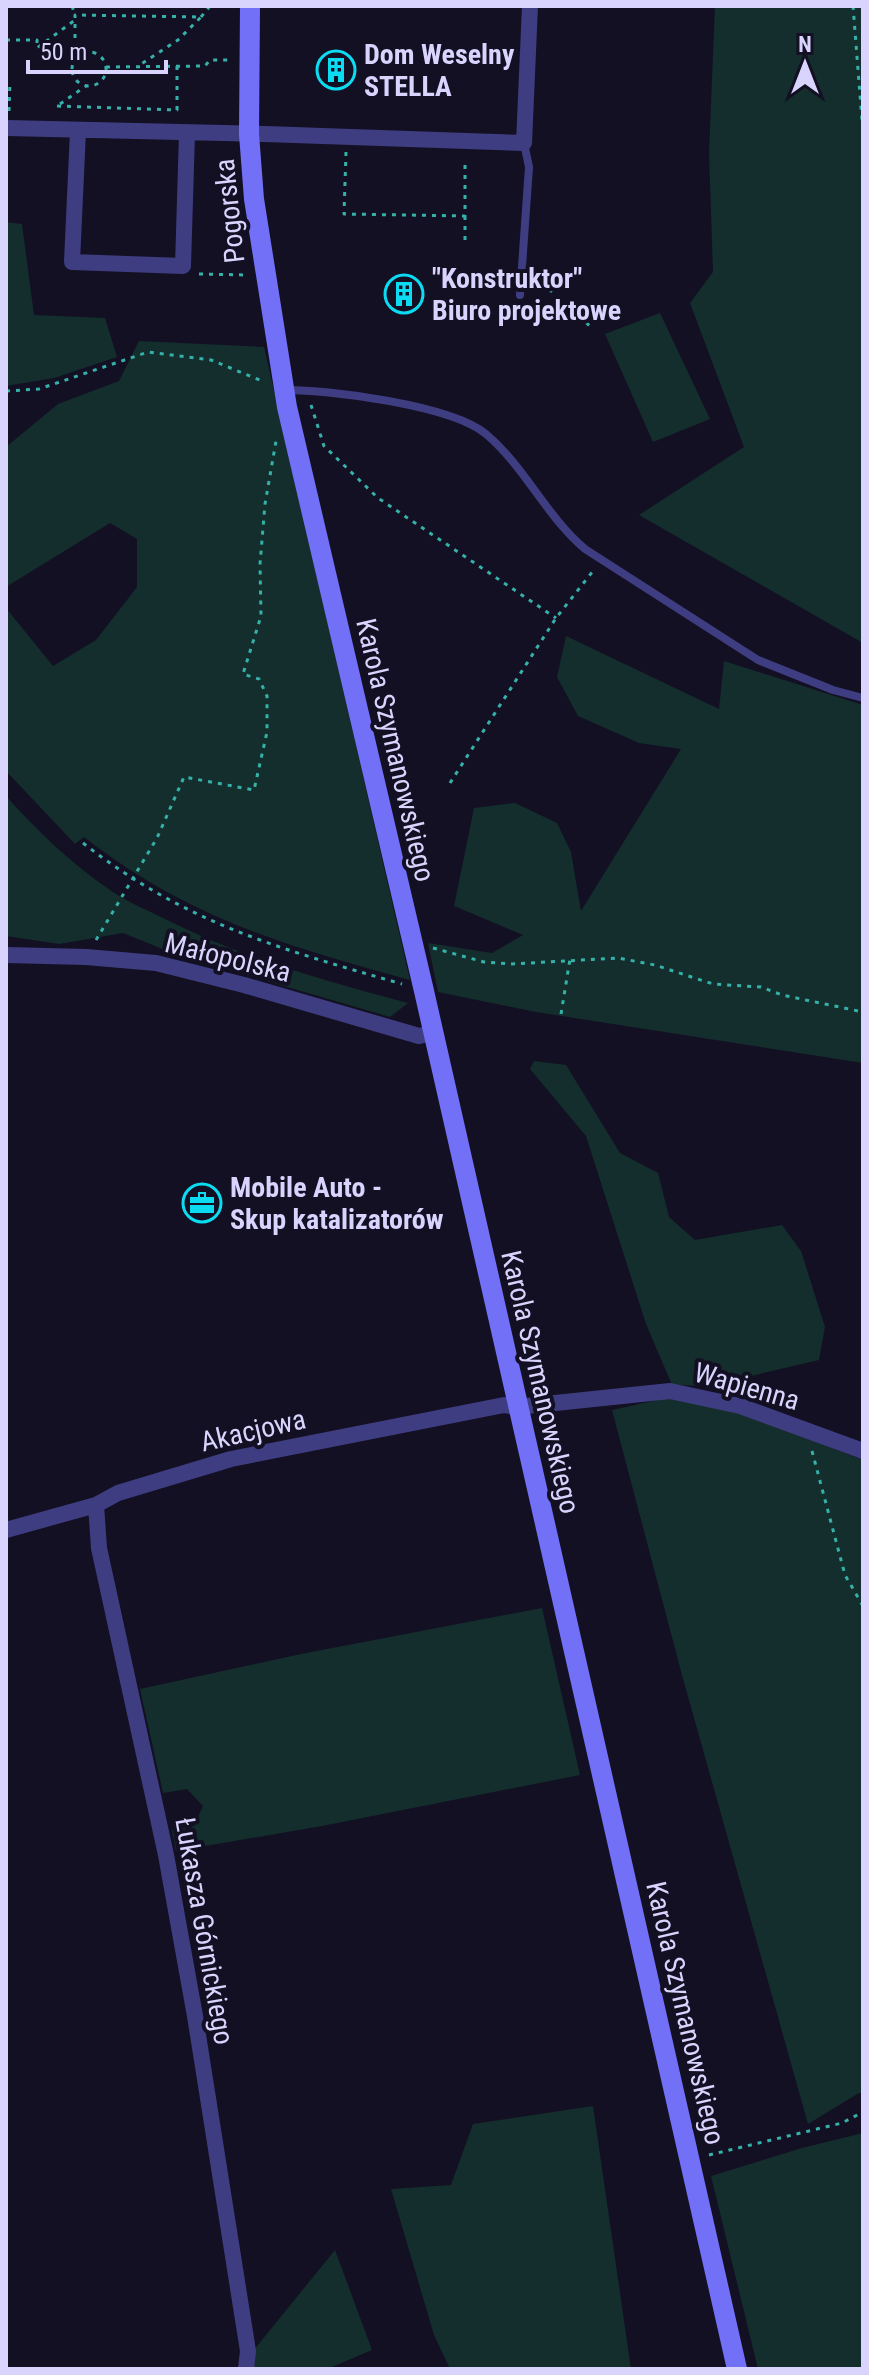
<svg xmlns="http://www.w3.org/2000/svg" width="869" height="2375" font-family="'Roboto Condensed',sans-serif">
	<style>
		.green { fill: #132e2c }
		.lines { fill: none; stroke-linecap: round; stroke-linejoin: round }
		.path { stroke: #35b1a9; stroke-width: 3; stroke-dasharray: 4 6; stroke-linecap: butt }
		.lane { stroke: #3f3d81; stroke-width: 8 }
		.street { stroke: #3f3d81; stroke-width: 16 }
		.secondary { stroke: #7370f8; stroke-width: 20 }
		.labels { text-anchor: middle; stroke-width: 8; stroke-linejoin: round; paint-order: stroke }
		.poi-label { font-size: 28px; font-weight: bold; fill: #d9d4fd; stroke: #131024; text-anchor: start }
		.street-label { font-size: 28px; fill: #d9d4fd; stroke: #131024 }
	</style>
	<rect width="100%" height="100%" fill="#131024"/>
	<path class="green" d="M715 6H863V643L639 515 744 447 690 303 713 272 709 152Z
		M6 222 22 224 34 315 105 318 117 357 54 378 6 386Z
		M660 313 710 419 653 442 605 334Z
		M139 341 264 347 410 980C286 946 188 918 84 837L75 844 6 771V608L53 666 96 640 137 587V539L110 523 6 587V447L58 404 119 381Z
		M566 636 719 709 724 661 863 705V1063L536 1012 438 992 428 943 492 953 523 935 454 906 474 808 515 803 557 823 571 852 581 911 681 749 639 743 578 716 557 677Z
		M6 796C37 831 72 864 110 890 127 902 147 910 165 919 243 958 325 981 408 1003L390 1017 175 954 123 933 59 944 6 936Z
		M534 1061 566 1065 620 1153 658 1173 669 1217 695 1240 782 1225 801 1251 825 1327 819 1360 708 1386 672 1385 646 1324 586 1136 530 1069Z
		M671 1397 729 1409 863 1460V2094L859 2093 808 2124 682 1675 612 1410Z
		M542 1608 580 1775 322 1826 176 1851 172 1830 194 1826 203 1806 187 1789 163 1793 140 1689 301 1654Z
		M593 2106 631 2369H450L434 2335 391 2189 451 2185 473 2124Z
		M863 2133V2369H758L711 2176 802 2148Z
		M335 2250 372 2350 327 2369H251L253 2351Z"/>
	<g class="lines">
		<path class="path" d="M72 6 75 15
			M853 6 863 133
			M201 17 210 6
			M6 40H37V48L75 20
			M72 69a17 17 0 1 1 34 0a17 17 0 1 1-34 0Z
			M75 58V15L201 17 178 40 138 66
			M106 67 205 66 210 60H230
			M60 104 86 86
			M57 106 177 110V66
			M9 111 10 81
			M346 152 344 214 465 216V159
			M465 240V216
			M199 274 248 275
			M534 276 591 327
			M6 391 39 389 148 352 211 360 262 381
			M311 405 324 446 378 498 556 618
			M450 783 556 618 593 571
			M83 843C185 923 280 949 402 984
			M96 940 157 838 184 777 254 790 267 732V696L259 679 243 674 261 616 260 564 265 504 276 441
			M433 948 484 962 511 964 618 958 655 965 713 984 761 987 782 995 863 1012
			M561 1014 570 959
			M812 1451 845 1575 863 1606
			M709 2155 842 2123 863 2112"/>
		<path class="lane" d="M520 295 529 167 524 143
			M285 390C331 390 451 405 486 434 525 467 546 516 585 549L758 660 833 690 863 698"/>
		<path class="street" d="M6 128 265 134 524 143 530 6
			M78 131 72 262 183 266 187 133
			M6 955 86 957 156 963 244 985 419 1036 432 1033
			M96 1505 99 1548 166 1855 195 2016 248 2351 246 2369
			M6 1530 96 1505 118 1493 231 1459 504 1405 517 1407 670 1391 740 1406 863 1451"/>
		<path class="secondary" d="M250 6 249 134 254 199 287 407 424 991 737 2369"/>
	</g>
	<defs>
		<symbol id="building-ring" viewBox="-11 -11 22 22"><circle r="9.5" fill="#131024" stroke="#0cdcf2" stroke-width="1.5"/><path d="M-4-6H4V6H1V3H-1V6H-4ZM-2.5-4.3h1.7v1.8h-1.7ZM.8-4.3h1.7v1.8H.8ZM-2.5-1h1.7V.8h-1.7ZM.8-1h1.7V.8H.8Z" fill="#0cdcf2"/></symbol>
		<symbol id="office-ring" viewBox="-11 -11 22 22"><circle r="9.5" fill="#131024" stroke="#0cdcf2" stroke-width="1.5"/><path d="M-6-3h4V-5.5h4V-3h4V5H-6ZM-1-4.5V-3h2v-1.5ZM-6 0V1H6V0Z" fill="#0cdcf2"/></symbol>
	</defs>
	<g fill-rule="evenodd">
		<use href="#building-ring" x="314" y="48" width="44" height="44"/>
		<use href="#building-ring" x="382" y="272" width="44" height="44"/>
		<use href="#office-ring" x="180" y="1181" width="44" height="44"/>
	</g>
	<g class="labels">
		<g class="poi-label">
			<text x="364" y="64">Dom Weselny<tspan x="364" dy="32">STELLA</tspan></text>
			<text x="432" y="288">"Konstruktor"<tspan x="432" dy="32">Biuro projektowe</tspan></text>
			<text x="230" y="1197">Mobile Auto -<tspan x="230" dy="32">Skup katalizatorów</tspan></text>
		</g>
		<g class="street-label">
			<text transform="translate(229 211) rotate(-96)" y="10">Pogorska</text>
			<text transform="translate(396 750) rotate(77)" y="10">Karola Szymanowskiego</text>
			<text transform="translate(228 957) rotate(14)" y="10">Małopolska</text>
			<text transform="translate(541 1382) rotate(77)" y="10">Karola Szymanowskiego</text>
			<text transform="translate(747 1386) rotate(16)" y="10">Wapienna</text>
			<text transform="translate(253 1430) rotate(-13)" y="10">Akacjowa</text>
			<text transform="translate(205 1931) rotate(80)" y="10">Łukasza Górnickiego</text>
			<text transform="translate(686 2013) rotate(77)" y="10">Karola Szymanowskiego</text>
		</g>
	</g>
	<rect width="869" height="2375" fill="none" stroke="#d9d4fd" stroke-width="16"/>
	<g transform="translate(805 64)" stroke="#131024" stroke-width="6" paint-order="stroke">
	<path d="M0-6L14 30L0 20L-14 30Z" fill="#d9d4fd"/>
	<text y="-12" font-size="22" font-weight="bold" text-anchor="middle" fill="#d9d4fd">N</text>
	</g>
	<path d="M28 60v12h138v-12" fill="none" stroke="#d9d4fd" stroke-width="4"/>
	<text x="40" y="60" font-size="24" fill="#d9d4fd" stroke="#131024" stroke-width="6" paint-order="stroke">50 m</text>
</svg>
